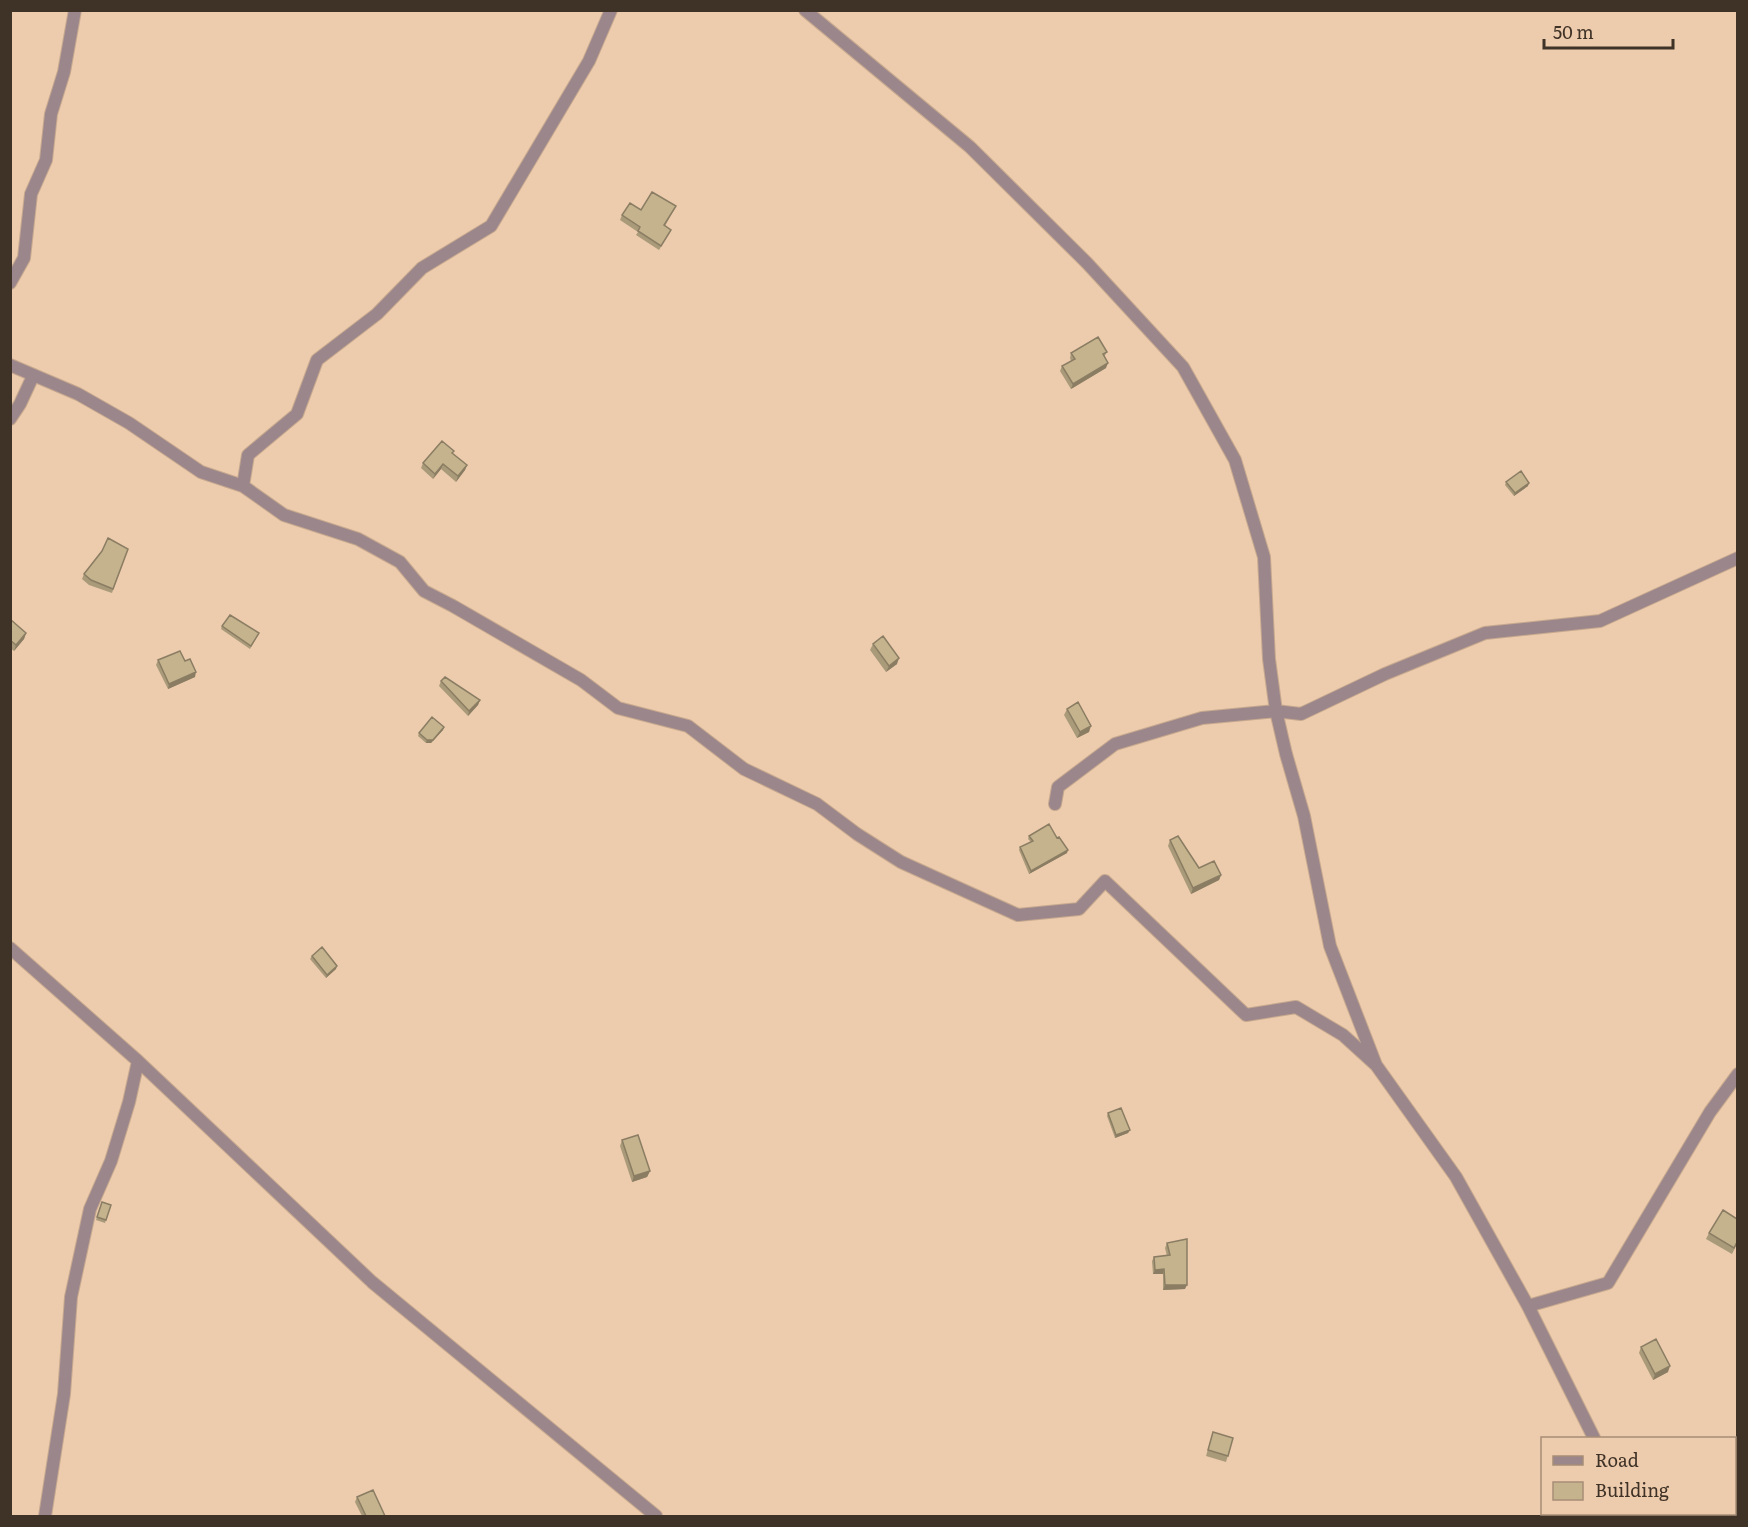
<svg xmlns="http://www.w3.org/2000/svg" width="1748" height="1527" font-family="Literata,serif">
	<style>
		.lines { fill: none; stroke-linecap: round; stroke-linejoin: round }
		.street-casing { stroke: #c7a98f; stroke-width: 14 }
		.street { stroke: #9b878b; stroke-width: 12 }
		.wall { fill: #a99a79 }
		.shaded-wall { fill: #8a7d63 }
		.building { fill: #c5b38d; stroke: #8a7d63; stroke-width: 1.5 }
	</style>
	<rect width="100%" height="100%" fill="#edcbad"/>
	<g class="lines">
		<defs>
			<path id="street" d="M611 10 589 61 491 226 422 268 377 314 317 360 297 414 248 455 243 486 284 515 358 539 400 562 424 591 453 606 581 680 618 708 688 726 744 769 817 804 857 834 901 862 1018 915 1079 909 1105 881 1246 1015 1296 1007 1343 1035 1376 1065
				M805 10 970 147 1087 263 1183 367 1235 460 1264 557 1269 659 1276 711 1286 754 1304 816 1330 946 1376 1065 1456 1177 1528 1306 1594 1438
				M10 283 24 258 31 194 46 160 51 114 64 72 75 10
				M10 365 78 394 129 423 201 472 243 486
				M10 419 20 404 33 376
				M1055 804 1058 787 1115 744 1202 718 1276 711 1301 714 1385 674 1485 633 1600 621 1738 558
				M10 948 138 1061 372 1282 656 1516
				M1528 1306 1608 1283 1710 1112 1738 1074
				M1624 1514 1625 1516
				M45 1516 64 1394 71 1297 90 1209 111 1161 129 1102 138 1061"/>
		</defs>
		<use href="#street" class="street-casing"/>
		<use href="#street" class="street"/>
	</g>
	<path class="wall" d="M676 206 665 226 671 230 669 234 659 250 636 235 638 232 620 220 622 215 641 210Z
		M1107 352 1104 357 1106 368 1071 389 1060 371 1062 366 1071 361 1070 358 1071 353Z
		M453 454 467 465 465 470 456 482 441 469 433 479 421 468 423 463Z
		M1506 482 1528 486 1514 496 1505 485Z
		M128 549 112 593 89 585 82 579 84 574Z
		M10 619 26 633 24 639 14 651 10 648Z
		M222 626 259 633 250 649 221 629Z
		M873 644 897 664 886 672 870 650Z
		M158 660 195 677 168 689 156 665Z
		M441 681 480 700 478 705 468 716 439 686Z
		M1067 709 1089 732 1077 738 1064 715Z
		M444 727 443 730 431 743H426L418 736 419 733Z
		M1029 836 1067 853 1029 874 1019 850 1020 847 1031 842 1028 839Z
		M1170 840 1199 868 1221 875 1219 880 1191 894 1168 846Z
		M312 956 336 969 326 978 310 959Z
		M1108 1113 1130 1130 1128 1133 1115 1138 1107 1116Z
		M622 1140 650 1171 647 1177 632 1182 620 1146Z
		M102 1202 111 1205 105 1223 96 1220Z
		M1709 1233 1737 1244 1732 1254 1706 1239Z
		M1167 1243 1185 1289 1163 1290V1274H1153L1152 1261 1154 1257 1167 1256 1165 1248Z
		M1641 1347 1668 1372 1653 1380 1639 1353Z
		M1233 1438 1226 1462 1206 1456 1211 1439Z
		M357 1497 385 1516H362L355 1502Z"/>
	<path class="shaded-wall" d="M1108 363 1106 368 1071 389 1073 384Z
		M443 464 441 469 433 479 435 474Z
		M467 465 465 470 456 482 458 476Z
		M1529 483 1528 486 1514 496 1515 493Z
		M26 633 24 639 14 651 16 645Z
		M899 658 897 664 886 672 889 666Z
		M196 672 195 677 168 689 169 684Z
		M480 700 478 705 468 716 469 711Z
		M1091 726 1089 732 1077 738 1080 732Z
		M444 727 443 730 431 743H426L427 740Z
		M1068 850 1067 853 1029 874 1031 871Z
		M1221 875 1219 880 1191 894 1193 888Z
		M337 966 336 969 326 978 327 975Z
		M1130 1130 1128 1133 1115 1138 1116 1135Z
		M650 1171 647 1177 632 1182 634 1176Z
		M1164 1269 1163 1274H1153L1155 1270Z
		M1165 1285H1187L1185 1289 1163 1290Z
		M1670 1366 1668 1372 1653 1380 1655 1374Z"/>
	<path class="building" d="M652 192 676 206 664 225 671 230 661 246 638 231 640 227 622 215 630 203 641 210Z
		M1098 337 1107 352 1103 354 1108 363 1073 384 1062 366 1075 359 1071 353Z
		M442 441 454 451 452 453 467 465 458 476 443 464 435 474 423 463Z
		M1521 471 1529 483 1515 493 1506 482Z
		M108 538 128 549 113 589 91 580 84 574 102 551Z
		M230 615 259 633 251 646 222 626Z
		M10 619 26 633 16 645 10 640Z
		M883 636 899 658 889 666 873 644Z
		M180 651 185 661 190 659 196 672 169 684 158 660Z
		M445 677 480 700 469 711 441 681Z
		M1078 702 1091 726 1080 732 1067 709Z
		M432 717 444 727 433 740H427L419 733Z
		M1049 824 1057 838 1059 837 1068 850 1031 871 1020 847 1033 841 1029 836Z
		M1178 836 1199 868 1214 861 1221 875 1193 888 1170 840Z
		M322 947 337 966 327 975 312 956Z
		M1121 1108 1130 1130 1116 1135 1108 1113Z
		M638 1135 650 1171 634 1176 622 1140Z
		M102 1202 111 1205 106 1220 97 1217Z
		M1723 1210 1737 1219V1242L1734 1248 1709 1233Z
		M1187 1239V1285H1165L1164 1269 1155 1270 1154 1257 1170 1255 1167 1243Z
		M1656 1339 1670 1366 1655 1374 1641 1347Z
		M1213 1432 1233 1438 1228 1456 1208 1450Z
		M373 1490 385 1516H366L357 1497Z"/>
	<rect width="1748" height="1527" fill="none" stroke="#3f3226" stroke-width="24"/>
	<rect x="1541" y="1437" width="195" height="78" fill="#edcbad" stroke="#a78e77" stroke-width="1.5"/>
	<rect x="1553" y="1456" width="30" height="9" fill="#9b878b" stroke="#a78e77" stroke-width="1.5"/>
	<text x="1595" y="1467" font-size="18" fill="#3f3226">Road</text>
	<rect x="1553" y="1482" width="30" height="18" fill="#c5b38d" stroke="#a78e77" stroke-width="1.5"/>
	<text x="1595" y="1497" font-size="18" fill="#3f3226">Building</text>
	<path d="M1544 39v9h129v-9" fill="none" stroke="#3f3226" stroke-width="3"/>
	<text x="1553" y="39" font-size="18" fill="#3f3226" stroke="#edcbad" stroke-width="4.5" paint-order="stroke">50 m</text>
</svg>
